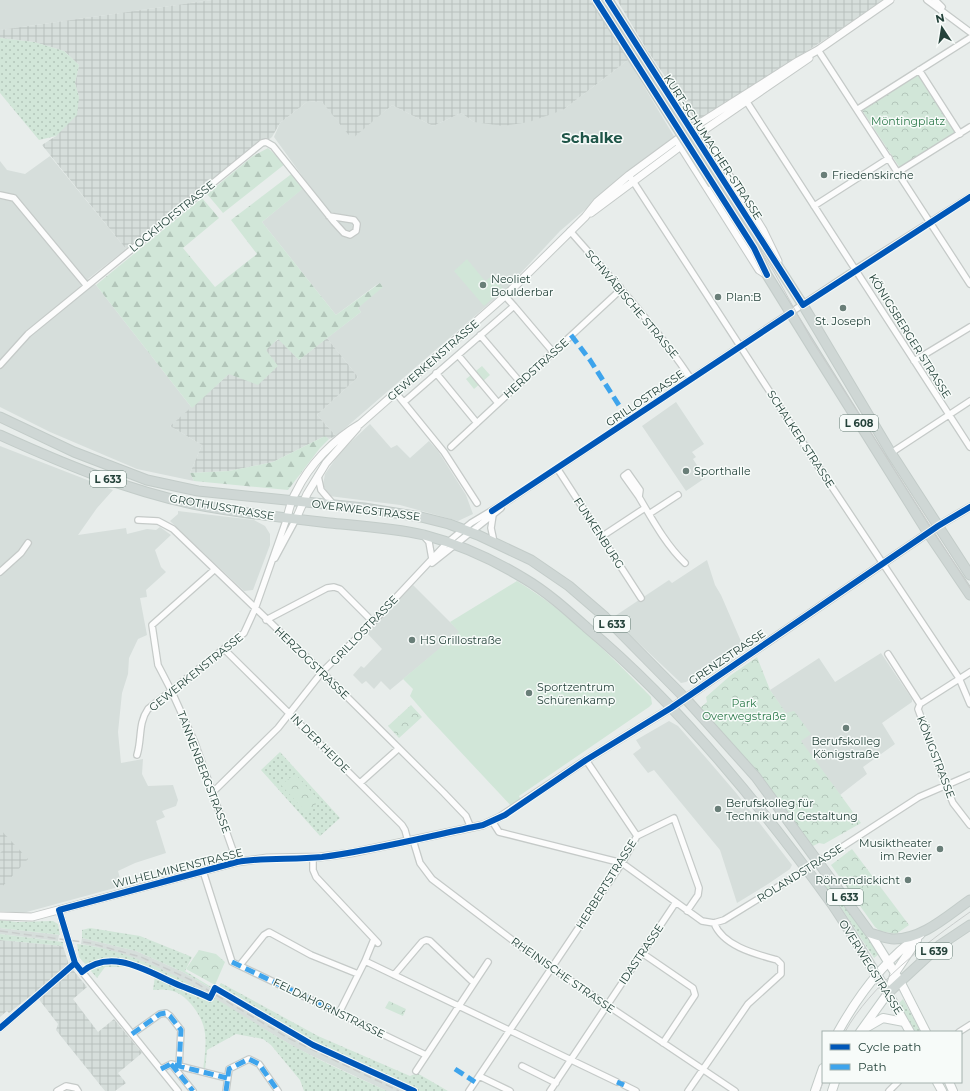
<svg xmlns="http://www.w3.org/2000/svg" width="970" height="1091" font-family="Montserrat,sans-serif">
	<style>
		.built { fill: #d6dedb }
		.industrial { fill: url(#industrial-grid) }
		.grass { fill: url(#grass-dots) }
		.forest { fill: url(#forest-firs) }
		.park { fill: url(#park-crowns) }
		.pitch { fill: #d1e6d8 }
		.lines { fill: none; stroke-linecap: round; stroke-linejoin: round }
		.minor-casing { stroke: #c5cac8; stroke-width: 8 }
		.tertiary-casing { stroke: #c5cac8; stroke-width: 9 }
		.secondary-casing { stroke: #c3cbc8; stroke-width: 10 }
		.primary-casing { stroke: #c3ccc9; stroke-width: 11 }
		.minor { stroke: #fcfcfc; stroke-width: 5.5 }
		.tertiary { stroke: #fcfcfc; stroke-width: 7 }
		.secondary { stroke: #fcfcfc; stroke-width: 8 }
		.primary { stroke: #cfd7d5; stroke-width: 9 }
		.tram { stroke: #c9cdcc; stroke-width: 1 }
		.rail { stroke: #c9cdcc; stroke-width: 1.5; stroke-dasharray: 8 4; stroke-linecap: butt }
		.primary-bridge-casing { stroke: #c3ccc9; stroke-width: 11; stroke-linecap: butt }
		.primary-bridge { stroke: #cfd7d5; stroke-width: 9 }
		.quiet { stroke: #3ea4ec; stroke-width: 5; stroke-dasharray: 10 5; stroke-linecap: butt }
		.cycleway-casing { stroke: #f7fbf9; stroke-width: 8 }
		.cycleway { stroke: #0057b8; stroke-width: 6 }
		.poi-dot { fill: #697e78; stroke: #f7fbf9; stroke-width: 1.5 }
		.labels { text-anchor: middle; stroke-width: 3; stroke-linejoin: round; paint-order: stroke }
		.shield { fill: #f7fbf9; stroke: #637a73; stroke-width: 1 }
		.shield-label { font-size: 10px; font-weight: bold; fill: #24423a }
		.park-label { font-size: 11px; fill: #2d7a4b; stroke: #f7fbf9 }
		.street-label { font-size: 11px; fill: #24423a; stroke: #f7fbf9 }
		.poi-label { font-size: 11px; fill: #24423a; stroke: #f7fbf9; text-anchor: start }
		.district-label { font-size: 15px; font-weight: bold; fill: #1f5548; stroke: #f7fbf9 }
	</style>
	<defs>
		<pattern id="industrial-grid" width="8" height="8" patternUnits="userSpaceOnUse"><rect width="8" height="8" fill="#d6dedb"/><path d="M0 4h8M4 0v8" fill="none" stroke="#b8c0bd"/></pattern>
		<pattern id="grass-dots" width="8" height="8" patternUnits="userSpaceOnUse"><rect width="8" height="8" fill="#d1e6d8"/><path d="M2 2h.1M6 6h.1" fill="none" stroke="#b3c6ba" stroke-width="1.8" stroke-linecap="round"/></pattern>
		<pattern id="forest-firs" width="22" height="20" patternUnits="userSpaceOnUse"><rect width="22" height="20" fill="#d1e6d8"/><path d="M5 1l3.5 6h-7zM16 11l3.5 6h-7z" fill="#b3c6ba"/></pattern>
		<pattern id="park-crowns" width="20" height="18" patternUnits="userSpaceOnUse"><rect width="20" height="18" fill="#d1e6d8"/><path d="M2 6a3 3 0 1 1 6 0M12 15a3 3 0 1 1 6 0" fill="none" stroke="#b3c6ba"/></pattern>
	</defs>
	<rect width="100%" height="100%" fill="#e8edeb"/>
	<path class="built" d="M0 0H212L0 30Z
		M628 60 675 138 629 172 560 231 505 290 336 436 317 415 358 377 327 338 361 312 358 308 379 283 336 315 262 222 308 184 274 137 280 123 308 101 322 102 352 138 392 105 433 126 461 113 474 122 563 110Z
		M50 156 126 249 88 279 96 285 192 408 170 426 202 445 190 473 194 481 137 469 50 432 0 407V161L7 170 25 174Z
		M676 402 704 444 692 452 696 457 693 459 705 478 686 491 642 426Z
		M370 424 391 448 397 445 410 458 429 441 438 451 466 495 473 514 458 521 400 505 329 496 323 485 325 474 341 451Z
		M0 446 113 490 97 508 78 535 126 528 127 534 147 529 156 530 160 527 171 535 155 550 161 567 166 572 146 590 147 597 140 598 147 635 138 639 129 658 128 674 122 693 118 732 121 763 143 759 142 774 148 786 173 785 178 800 176 806 162 811 165 817 156 821 166 853 135 863 118 871 122 886 23 913 0 911Z
		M178 511 254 520 265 526 270 534V545L253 590 244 591 170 521 178 514Z
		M707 560 715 585 721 595 743 646 686 682 681 683 612 618 669 580 672 583Z
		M413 585 460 632 390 690 381 681 374 689 366 681 362 684 353 675 361 666 364 668 382 649 366 632Z
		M881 653 912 699V702L882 723 895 744 863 767 867 774 840 795 800 741 810 733 786 714 770 690 819 658 835 682Z
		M669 721 678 726 707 759 737 794 792 865 790 869 768 884 737 903 720 850 654 770 648 773 633 754 641 748 636 740Z
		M0 928 59 935 58 941 0 934Z
		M82 938 136 951 183 972 299 1039 410 1091H387L323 1061 298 1049 176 977 147 963 97 947 81 944Z"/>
	<path class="industrial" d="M212 0H590L628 60 563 110 529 122 503 126 474 122 461 113 433 126 392 105 352 139 322 102 308 101 280 123 272 137 267 141 257 145 126 249 42 145 56 136 79 97 75 83 79 65 64 51 34 42 0 38V30Z
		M617 0H885L697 123 647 50Z
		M327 338 358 377 317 415 336 436 329 439 325 436 273 462 229 471 190 473 202 445 170 426 229 374 279 339 299 360Z
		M0 829 28 859 0 889V853L3 850 0 847Z
		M0 940 63 946 69 965 87 987 73 999 98 1032 114 1019 142 1053 118 1073 126 1083 115 1091H105L56 1030 58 1024 34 993 9 1013 7 1011 0 1017Z"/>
	<path class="grass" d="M0 38 34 42 64 51 79 65 75 83 79 97 77 115 56 136 39 140 0 93Z
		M280 752 340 818 320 836 261 770Z
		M824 876 874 945 879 954 874 958 840 906 819 880Z
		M0 920 17 922 53 921 58 924 60 935 0 928Z
		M90 928 140 936 192 957 185 971 216 990 221 983 318 1036 410 1076 417 1073 448 1091H410L299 1039 183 972 136 951 82 938V930Z
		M0 934 63 942V946L0 940Z
		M77 944C159 953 227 1009 297 1048 326 1064 357 1077 387 1091H304L300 1080 271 1045 263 1039 236 1034 207 1050 205 1071H203C206 1042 210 1027 191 1004 180 991 169 988 153 990L155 976 133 967H105L97 978 79 957Z
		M903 999 921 1032H915L898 1004Z"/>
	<path class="forest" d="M268 148 285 164 223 213 207 194 253 156Z
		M294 172 305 187 262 222 336 315 380 283 383 287 358 308 361 312 299 360 278 339 266 350 278 366 258 385 229 374 192 408 96 285 202 198 219 218 183 248 215 287 257 254 231 220Z
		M325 436 329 439 320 448 288 490 194 481 190 473 229 471 273 462Z"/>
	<path class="park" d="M918 74 955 132 900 168 862 110Z
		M482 366 490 375 474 389 466 379Z
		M757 657 770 690 786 713 794 711 811 734 801 741 861 823 824 844 819 843 813 846 737 749 700 708 707 702 706 697 731 675Z
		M411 705 422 717 399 738 388 726Z
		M295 774 320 801 306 812 281 785Z
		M852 849 909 925 896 934 880 931 875 927 831 865Z
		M199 950 216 954 225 962 215 985 186 969Z
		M389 1001 406 1009 403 1016 385 1008Z"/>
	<path class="pitch" d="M467 259 485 281 492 276 503 289 484 306 454 271Z
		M517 581C568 612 610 655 651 697L652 704 649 707 519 796 521 800 512 807 428 717 410 696 413 689 403 679 459 632 450 622Z"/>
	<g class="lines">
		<defs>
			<path id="minor" d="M927 0 970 32
				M935 0 942 7
				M818 50 970 284
				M919 70 960 134
				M745 99 970 447
				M858 109 970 38
				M898 172 970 127
				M629 175 820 469 959 678 970 704
				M0 195 14 198 87 286
				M814 206 889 158
				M570 231C612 279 656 326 691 379
				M514 306 553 352
				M480 335 520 382
				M458 355 498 403
				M914 361 970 327
				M0 365 28 334 262 143 266 142 273 146 334 222 344 233 350 235 356 231 357 224 354 220 329 216
				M436 373 477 423
				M396 393 444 452 477 503
				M404 402 514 306 505 296
				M451 447 616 294 620 287
				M891 453 970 401
				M557 468 641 598
				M318 476 321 490 334 505
				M639 497 624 476 628 473 640 490 639 497C652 519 666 545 685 563
				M649 514 678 495
				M493 515 491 528 494 542
				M138 520 158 521 173 529 322 672 444 793 466 816 471 828
				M423 535 429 542 432 559
				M601 537 645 508
				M275 558 296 519
				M432 563 501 508
				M214 570 152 625 158 665 171 690 195 743 237 862
				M0 572 21 553 28 543
				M266 620 327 588 334 587 340 589 373 622
				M224 649 402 825 405 830 408 841
				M888 654 920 704
				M970 672 920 704 918 709 948 791 953 803 970 825
				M137 755C142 739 138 723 148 709L244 633 255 609 287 518
				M360 783 398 749
				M212 793 278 728 322 672 373 622 447 543 471 523 511 499 856 269 970 197
				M492 821 499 832 622 863 702 921 714 923 724 920 828 856 919 797 970 775
				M637 836 674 818 699 888 698 895 687 911
				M413 840 420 863 432 879 528 952 735 1091
				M313 857V870L316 877 378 943
				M203 871 232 962 426 1055
				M59 910 75 963 178 1091
				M374 939 365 961 617 1082
				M642 953 693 988 695 995 663 1043
				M240 965 264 935 269 932 311 955 358 974
				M394 975 422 942 426 940 430 941 474 983
				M339 1013 365 961
				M0 1028 75 963
				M959 1032 970 1025
				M132 1034 160 1014 166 1013 170 1016 181 1030 179 1067
				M172 1065 193 1091
				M522 1066 556 1083
				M161 1069 171 1064 227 1078
				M416 1071 488 962
				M479 1076 510 1091
				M624 1085 636 1091
				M57 1091 66 1086 76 1088 78 1091
				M226 1091 229 1069 249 1059 259 1064 278 1091
				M469 1091 622 863 637 836 586 760
				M550 1091 676 902
				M688 1091 748 1004 781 974V964L777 960C755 954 723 946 714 923
				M889 1091 898 1082"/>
			<path id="tertiary" d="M700 129 763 230 778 261
				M678 142 759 270 767 275
				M591 213 681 146 809 58
				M287 518C289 510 291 500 296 492 309 465 334 439 360 424L505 296 585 217 597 202 629 175 697 125 798 61 818 50 890 0
				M296 519 307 494 326 463 357 428
				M0 916 32 917 237 862 267 858 320 857 351 853 483 825 500 817 586 760 671 708 938 526 970 507"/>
			<path id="secondary" d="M870 933 900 981 926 1032
				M888 993 910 1032
				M864 1029 883 1018 904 1022
				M838 1032C859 994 884 960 920 935
				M860 1032 888 993 895 973 917 940
				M937 1082 942 1091
				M949 1082 953 1091
				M815 1091 823 1068
				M832 1091 835 1082"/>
			<path id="primary" d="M722 179 803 305 891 453 970 575
				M713 184 754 248 767 275 816 354 928 533 970 595
				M0 417 74 452 147 480 198 491 364 508 421 517 449 524 478 535 531 560 569 586 605 617 685 698 756 777 870 933C878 935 887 939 894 939 923 939 948 915 970 900
				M0 435C62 463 126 490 193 504 238 513 285 518 330 523 361 526 393 528 424 535 459 544 494 560 525 579 547 592 567 610 586 627 678 704 762 807 832 904 852 933 869 964 888 993L940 945 970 925"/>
		</defs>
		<use href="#minor" class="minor-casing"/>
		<use href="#tertiary" class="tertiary-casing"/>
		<use href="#secondary" class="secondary-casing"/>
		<use href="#primary" class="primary-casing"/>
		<use href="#minor" class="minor"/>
		<use href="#tertiary" class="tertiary"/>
		<use href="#secondary" class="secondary"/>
		<use href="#primary" class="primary"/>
		<path class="tram" d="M601 0 774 272 811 339 970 588
			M845 1032C870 986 927 942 970 912
			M820 1091 823 1082"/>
		<path class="rail" d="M0 931 90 943 141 957 191 980 288 1038 399 1091"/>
		<defs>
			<path id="primary-bridge" d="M596 0 713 184
				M608 0 722 179"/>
		</defs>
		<use href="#primary-bridge" class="primary-bridge-casing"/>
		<use href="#primary-bridge" class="primary-bridge"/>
		<path class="quiet" d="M571 335 590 360 629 421
			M232 962 339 1013
			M132 1034 160 1014 166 1013 170 1016 181 1030 179 1067
			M171 1064 193 1091
			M161 1069 171 1064 227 1078
			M455 1069 475 1082
			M617 1082 624 1085
			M226 1091 229 1069 249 1059 259 1064 278 1091"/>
		<defs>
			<path id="cycleway" d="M596 0 754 248 767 275
				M608 0 803 305 970 197
				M492 511 791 313
				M0 1028 75 963
				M414 1091 313 1045 215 988 210 998C200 993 191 990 181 986 151 974 113 946 82 972L75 963 59 910 237 862C265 857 293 860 322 857 376 850 429 836 483 825L505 815 586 760 671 708 938 526 970 507"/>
		</defs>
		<use href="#cycleway" class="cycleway-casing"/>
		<use href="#cycleway" class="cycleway"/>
	</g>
	<g class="poi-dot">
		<circle cx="824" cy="175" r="4"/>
		<circle cx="483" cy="285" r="4"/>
		<circle cx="718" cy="297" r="4"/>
		<circle cx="843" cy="308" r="4"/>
		<circle cx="686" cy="471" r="4"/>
		<circle cx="412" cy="640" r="4"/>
		<circle cx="529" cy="693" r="4"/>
		<circle cx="846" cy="728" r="4"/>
		<circle cx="718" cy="809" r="4"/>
		<circle cx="940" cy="849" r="4"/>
		<circle cx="908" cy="880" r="4"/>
	</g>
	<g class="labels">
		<g class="shield">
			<rect x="840" y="415" width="38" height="16" rx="3"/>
			<rect x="90" y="471" width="36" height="16" rx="3"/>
			<rect x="594" y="616" width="36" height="16" rx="3"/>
			<rect x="827" y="889" width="36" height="16" rx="3"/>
			<rect x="916" y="943" width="36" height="16" rx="3"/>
		</g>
		<g class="shield-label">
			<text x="859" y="427">L 608</text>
			<text x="108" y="483">L 633</text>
			<text x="612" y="628">L 633</text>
			<text x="845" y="901">L 633</text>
			<text x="934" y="955">L 639</text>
		</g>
		<g class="park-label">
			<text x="908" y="125">Möntingplatz</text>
			<text x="744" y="707">Park<tspan x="744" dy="13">Overwegstraße</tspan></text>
		</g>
		<g class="street-label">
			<text transform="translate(713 147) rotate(57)" y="4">KURT-SCHUMACHER-STRASSE</text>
			<text transform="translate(172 216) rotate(-39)" y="4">LOCKHOFSTRASSE</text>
			<text transform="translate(632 304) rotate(50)" y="4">SCHWÄBISCHE STRASSE</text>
			<text transform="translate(910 336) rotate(58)" y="4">KÖNIGSBERGER STRASSE</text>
			<text transform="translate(433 360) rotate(-41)" y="4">GEWERKENSTRASSE</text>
			<text transform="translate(536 368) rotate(-42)" y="4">HERDSTRASSE</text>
			<text transform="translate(645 398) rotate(-34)" y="4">GRILLOSTRASSE</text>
			<text transform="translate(801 439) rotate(57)" y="4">SCHALKER STRASSE</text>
			<text transform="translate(222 507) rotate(10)" y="4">GROTHUSSTRASSE</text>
			<text transform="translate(366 510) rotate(7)" y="4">OVERWEGSTRASSE</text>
			<text transform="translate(599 533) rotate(57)" y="4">FUNKENBURG</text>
			<text transform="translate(364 630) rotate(-46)" y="4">GRILLOSTRASSE</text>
			<text transform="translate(727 657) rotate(-34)" y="4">GRENZSTRASSE</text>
			<text transform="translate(312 663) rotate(44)" y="4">HERZOGSTRASSE</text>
			<text transform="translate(196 672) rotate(-39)" y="4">GEWERKENSTRASSE</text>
			<text transform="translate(320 743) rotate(45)" y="4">IN DER HEIDE</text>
			<text transform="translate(936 757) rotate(69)" y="4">KÖNIGSTRASSE</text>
			<text transform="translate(204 772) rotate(69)" y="4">TANNENBERGSTRASSE</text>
			<text transform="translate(178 868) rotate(-14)" y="4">WILHELMINENSTRASSE</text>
			<text transform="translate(800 873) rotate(-32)" y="4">ROLANDSTRASSE</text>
			<text transform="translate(606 884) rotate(-58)" y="4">HERBERTSTRASSE</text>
			<text transform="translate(641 954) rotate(-56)" y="4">IDASTRASSE</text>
			<text transform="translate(871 967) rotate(58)" y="4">OVERWEGSTRASSE</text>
			<text transform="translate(563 975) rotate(35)" y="4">RHEINISCHE STRASSE</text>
			<text transform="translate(329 1008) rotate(26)" y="4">FELDAHORNSTRASSE</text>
		</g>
		<g class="poi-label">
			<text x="832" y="179">Friedenskirche</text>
			<text x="491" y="283">Neoliet<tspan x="491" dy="13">Boulderbar</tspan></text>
			<text x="726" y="301">Plan:B</text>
			<text x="843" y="325" text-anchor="middle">St. Joseph</text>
			<text x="694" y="475">Sporthalle</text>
			<text x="420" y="644">HS Grillostraße</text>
			<text x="537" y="691">Sportzentrum<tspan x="537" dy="13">Schürenkamp</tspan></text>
			<text x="846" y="745" text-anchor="middle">Berufskolleg<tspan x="846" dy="13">Königstraße</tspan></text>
			<text x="726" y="807">Berufskolleg für<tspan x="726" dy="13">Technik und Gestaltung</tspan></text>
			<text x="932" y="847" text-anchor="end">Musiktheater<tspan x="932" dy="13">im Revier</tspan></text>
			<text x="900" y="884" text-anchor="end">Röhrendickicht</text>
		</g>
		<g class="district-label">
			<text x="592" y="143">Schalke</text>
		</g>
	</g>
	<rect x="822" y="1031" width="140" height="52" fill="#f7fbf9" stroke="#a3b1ad"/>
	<rect x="830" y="1044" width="20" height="6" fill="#0057b8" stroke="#a3b1ad"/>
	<text x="858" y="1051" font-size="12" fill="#24423a">Cycle path</text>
	<rect x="830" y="1064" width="20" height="6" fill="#3ea4ec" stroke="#a3b1ad"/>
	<text x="858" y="1071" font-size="12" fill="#24423a">Path</text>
	<g transform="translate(942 28) rotate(348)" stroke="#f7fbf9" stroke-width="3" paint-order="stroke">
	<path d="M0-3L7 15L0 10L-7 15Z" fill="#24423a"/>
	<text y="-6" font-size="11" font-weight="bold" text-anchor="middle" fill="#24423a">N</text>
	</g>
</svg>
